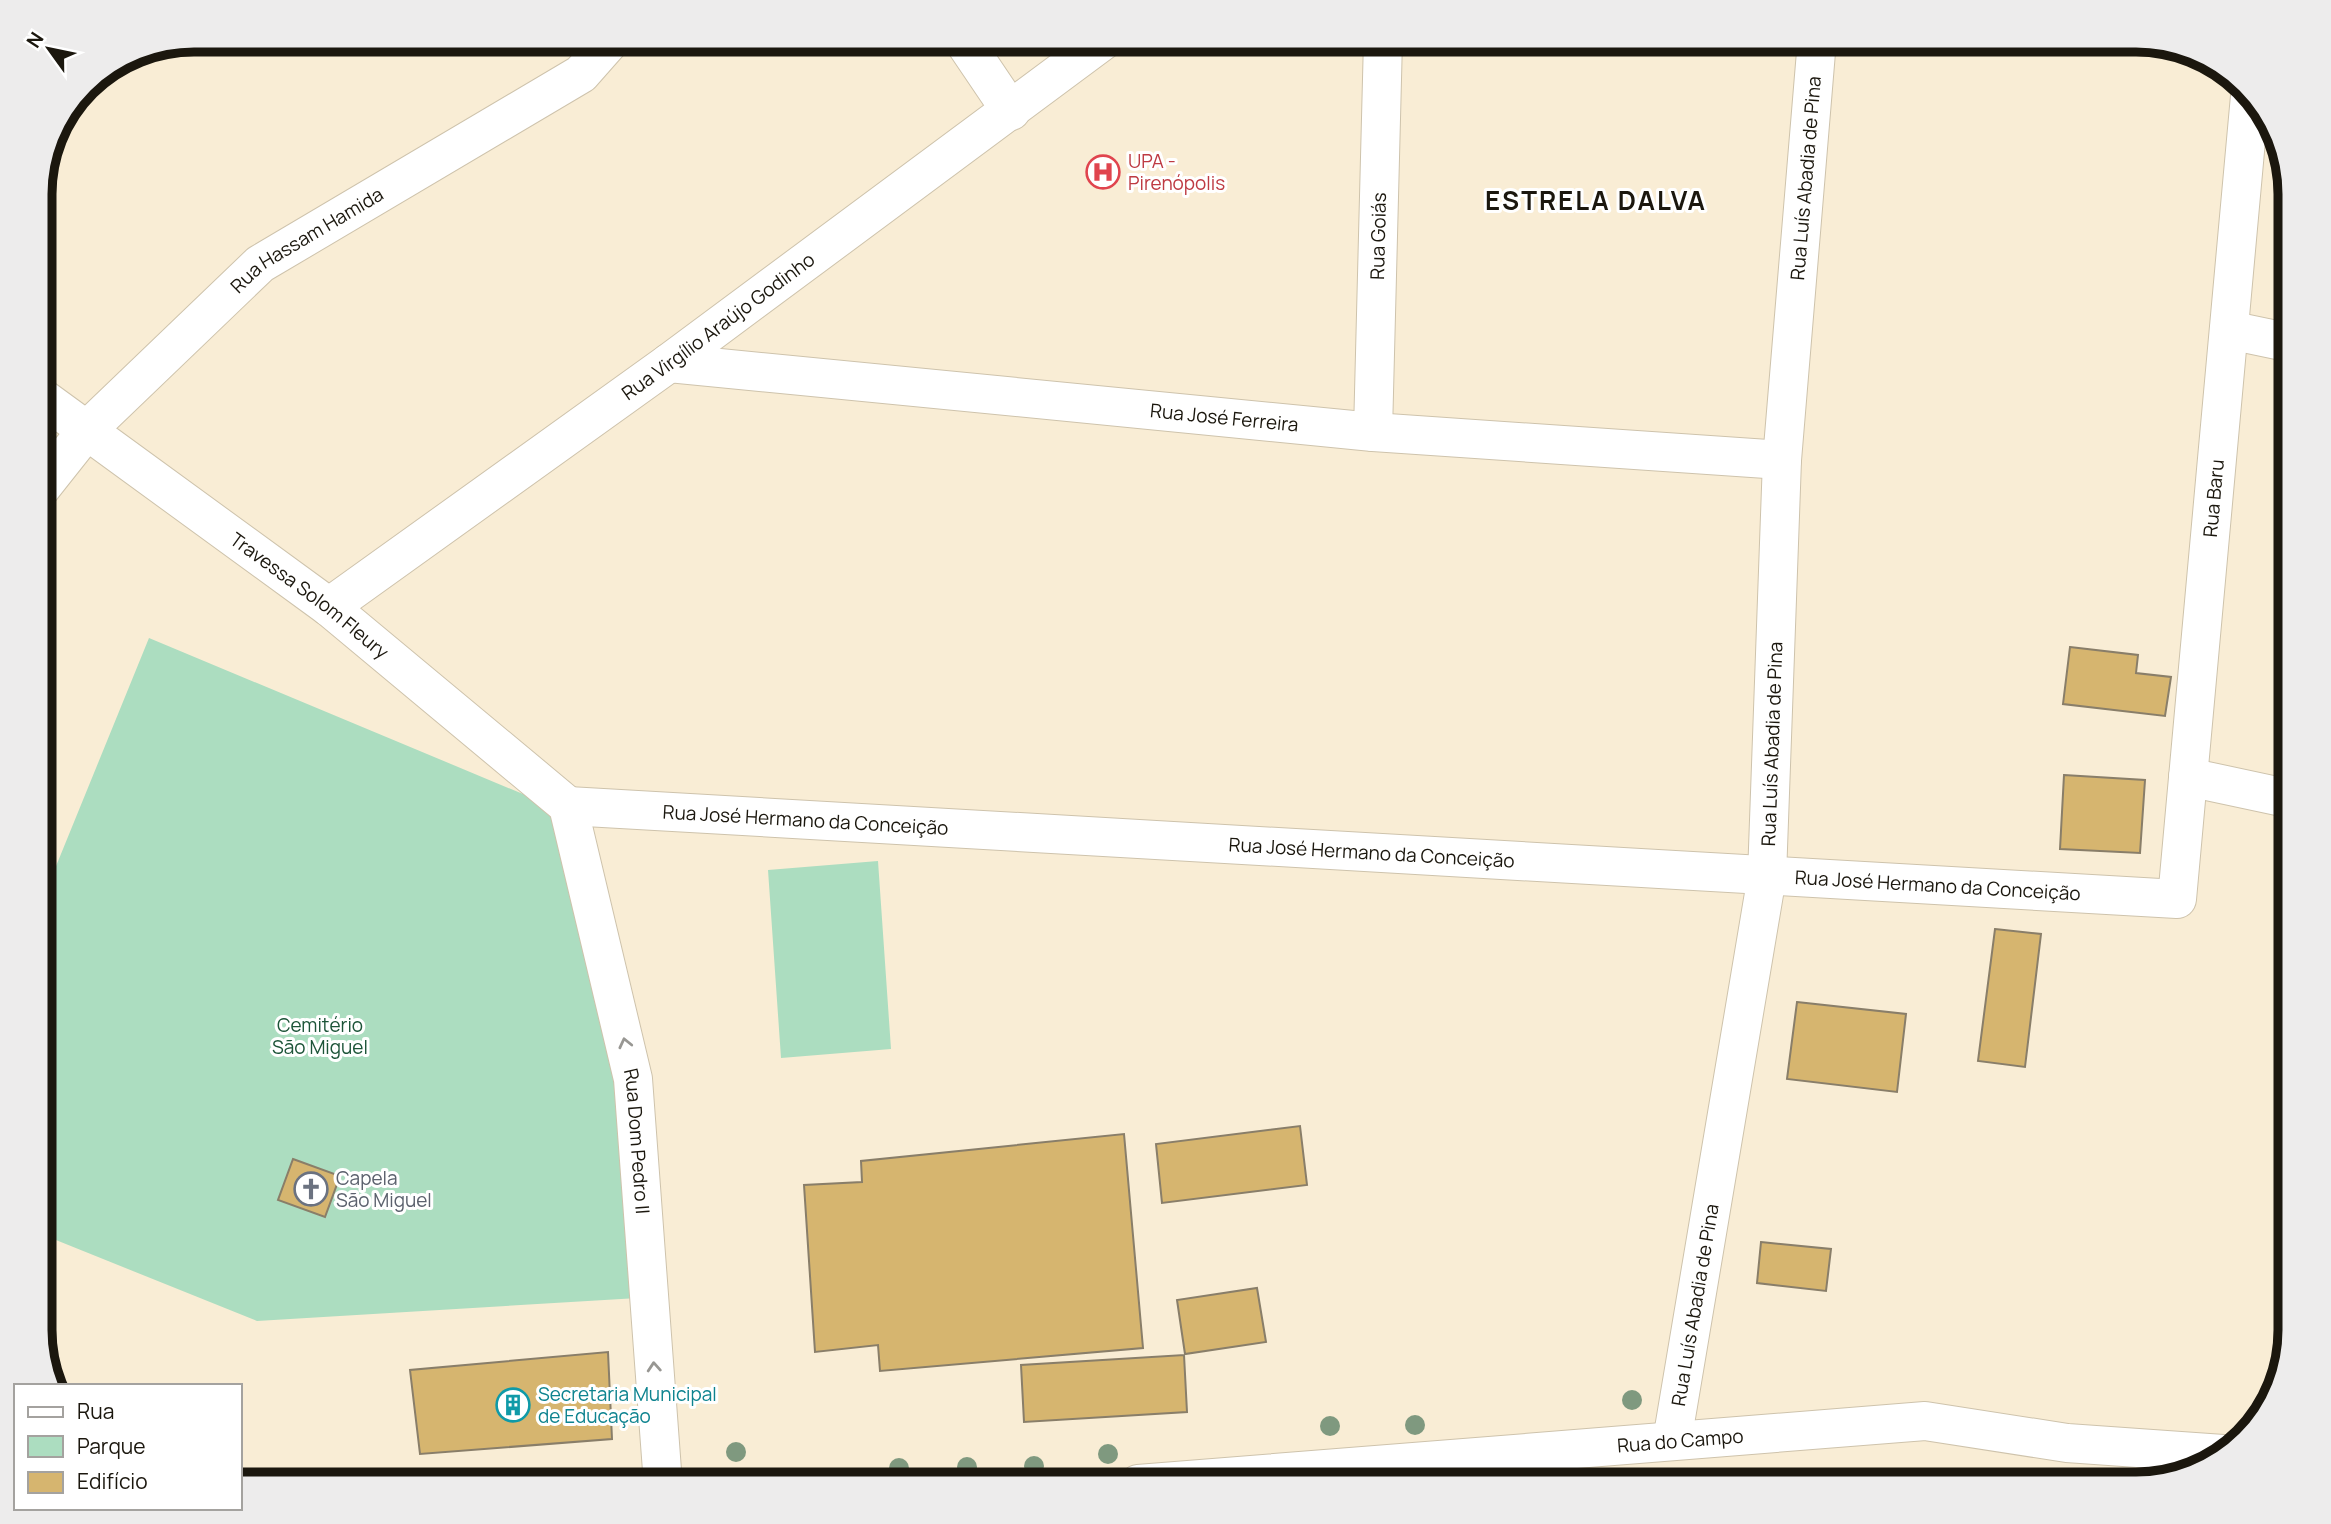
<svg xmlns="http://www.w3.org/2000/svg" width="2331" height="1524" font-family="Manrope,sans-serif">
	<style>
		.green { fill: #acddc0 }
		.building { fill: #d6b56f; stroke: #897e69; stroke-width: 2 }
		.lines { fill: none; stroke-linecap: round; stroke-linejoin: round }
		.minor-casing { stroke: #cec3ac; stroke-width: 40 }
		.minor { stroke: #fff; stroke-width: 38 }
		.tree { fill: #7f997f }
		.oneway { stroke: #989793 }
		.labels { text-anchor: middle; stroke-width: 6; stroke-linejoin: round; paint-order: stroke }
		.health-label { font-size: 19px; fill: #be3a42; stroke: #fff; text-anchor: start }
		.street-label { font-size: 19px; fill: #1b170e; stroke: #fff }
		.park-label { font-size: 19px; fill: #1c5438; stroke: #fff }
		.worship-label { font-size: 19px; fill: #5b616d; stroke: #fff; text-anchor: start }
		.culture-label { font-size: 19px; fill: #0d838f; stroke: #fff; text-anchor: start }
		.district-label { font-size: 26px; font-weight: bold; letter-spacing: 2px; fill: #1b170e; stroke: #fff }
		.rim { fill: none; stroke: #1b170e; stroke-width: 9 }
	</style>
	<rect width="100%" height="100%" fill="#f9edd5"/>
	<path class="green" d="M149 638 554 807 621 1081 638 1298 257 1321 41 1234V903Z
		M878 861 891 1049 781 1058 768 870Z"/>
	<path class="building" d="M2070 647 2138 655 2136 673 2171 677 2165 716 2063 704Z
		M2064 775 2145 780 2140 853 2060 849Z
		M1995 929 2041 934 2025 1067 1978 1061Z
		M1797 1002 1906 1014 1897 1092 1787 1079Z
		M1300 1126 1307 1185 1162 1203 1156 1144Z
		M1124 1134 1143 1348 880 1371 878 1345 815 1352 804 1185 862 1182 861 1161Z
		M293 1159 340 1176 325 1217 278 1200Z
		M1761 1242 1831 1249 1826 1291 1757 1283Z
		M1257 1288 1266 1342 1185 1354 1177 1300Z
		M608 1352 612 1439 420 1454 410 1370Z
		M1184 1355 1187 1412 1024 1422 1021 1365Z
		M1640 1469 1641 1484H1587V1472Z"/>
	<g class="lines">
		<defs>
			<g id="minor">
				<path d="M963 40 1011 111"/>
				<path d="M2229 330 2291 343"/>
				<path id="s1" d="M669 363 1373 432 1782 460"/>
				<path id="s2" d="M41 397 329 607 568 806"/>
				<path id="s3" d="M1373 432 1383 40"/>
				<path id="s4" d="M41 488 87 430 260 264 581 74 611 40"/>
				<path id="s5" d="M329 607 669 363 1104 40"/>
				<path d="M2188 777 2291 799"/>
				<path id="s6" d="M568 806 2177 899 2250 96"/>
				<path id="s7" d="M568 806 633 1079 663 1484"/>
				<path id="s8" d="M1672 1441 1767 876 1782 460 1817 40"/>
				<path id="s9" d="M1138 1484 1925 1421 2067 1443 2223 1454"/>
			</g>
		</defs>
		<use href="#minor" class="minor-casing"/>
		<use href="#minor" class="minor"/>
	</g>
	<g class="tree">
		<circle cx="1632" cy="1400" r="10"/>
		<circle cx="1415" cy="1425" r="10"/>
		<circle cx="1330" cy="1426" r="10"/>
		<circle cx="736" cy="1452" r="10"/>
		<circle cx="1108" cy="1454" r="10"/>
		<circle cx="1034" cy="1466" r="10"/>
		<circle cx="967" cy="1467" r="10"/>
		<circle cx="899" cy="1468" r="10"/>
	</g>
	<defs><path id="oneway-chevron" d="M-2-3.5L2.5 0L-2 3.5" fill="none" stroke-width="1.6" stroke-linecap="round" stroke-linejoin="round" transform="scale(1.75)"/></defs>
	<g class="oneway">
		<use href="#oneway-chevron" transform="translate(625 1043) rotate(-103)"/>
		<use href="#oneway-chevron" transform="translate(654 1367) rotate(-94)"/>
	</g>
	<defs>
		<symbol id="hospital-ring" viewBox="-11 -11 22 22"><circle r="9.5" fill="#fff" stroke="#e0444e" stroke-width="1.5"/><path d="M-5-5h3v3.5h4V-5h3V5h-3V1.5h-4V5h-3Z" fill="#e0444e"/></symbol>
		<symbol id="church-ring" viewBox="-11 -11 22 22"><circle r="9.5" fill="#fff" stroke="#6b7280" stroke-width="1.5"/><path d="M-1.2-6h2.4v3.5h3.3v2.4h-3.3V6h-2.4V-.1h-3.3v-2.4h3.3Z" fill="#6b7280"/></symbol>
		<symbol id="building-ring" viewBox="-11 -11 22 22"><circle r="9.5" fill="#fff" stroke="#0f9aa8" stroke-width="1.5"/><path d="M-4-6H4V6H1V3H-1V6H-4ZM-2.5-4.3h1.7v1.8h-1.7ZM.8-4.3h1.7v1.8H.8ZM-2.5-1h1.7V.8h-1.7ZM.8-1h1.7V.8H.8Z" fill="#0f9aa8"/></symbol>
	</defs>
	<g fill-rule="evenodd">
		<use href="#hospital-ring" x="1084" y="153" width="38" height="38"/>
		<use href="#church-ring" x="292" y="1170" width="38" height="38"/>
		<use href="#building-ring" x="494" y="1386" width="38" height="38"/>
	</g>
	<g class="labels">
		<g class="health-label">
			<text x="1128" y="168">UPA -<tspan x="1128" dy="22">Pirenópolis</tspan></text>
		</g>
		<g class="street-label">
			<text dy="7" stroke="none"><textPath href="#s8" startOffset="1272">Rua Luís Abadia de Pina</textPath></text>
			<text dy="7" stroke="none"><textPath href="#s3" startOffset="196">Rua Goiás</textPath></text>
			<text dy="7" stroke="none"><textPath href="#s4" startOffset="366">Rua Hassam Hamida</textPath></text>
			<text dy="7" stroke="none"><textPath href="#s5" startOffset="480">Rua Virgílio Araújo Godinho</textPath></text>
			<text dy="7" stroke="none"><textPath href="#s1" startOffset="558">Rua José Ferreira</textPath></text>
			<text dy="7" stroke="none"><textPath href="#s6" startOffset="2014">Rua Baru</textPath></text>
			<text dy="7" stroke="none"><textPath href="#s2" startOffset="334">Travessa Solom Fleury</textPath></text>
			<text dy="7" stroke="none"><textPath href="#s8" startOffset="705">Rua Luís Abadia de Pina</textPath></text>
			<text dy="7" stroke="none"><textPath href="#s6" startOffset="238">Rua José Hermano da Conceição</textPath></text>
			<text dy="7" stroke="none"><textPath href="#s6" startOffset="805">Rua José Hermano da Conceição</textPath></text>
			<text dy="7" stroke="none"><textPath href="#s6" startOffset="1372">Rua José Hermano da Conceição</textPath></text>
			<text dy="7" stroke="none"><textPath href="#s7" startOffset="343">Rua Dom Pedro II</textPath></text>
			<text dy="7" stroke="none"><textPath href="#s8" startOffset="138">Rua Luís Abadia de Pina</textPath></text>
			<text dy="7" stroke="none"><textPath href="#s9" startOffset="544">Rua do Campo</textPath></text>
		</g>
		<g class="park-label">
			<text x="320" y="1032">Cemitério<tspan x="320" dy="22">São Miguel</tspan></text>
		</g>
		<g class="worship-label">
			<text x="336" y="1185">Capela<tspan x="336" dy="22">São Miguel</tspan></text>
		</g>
		<g class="culture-label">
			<text x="538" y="1401">Secretaria Municipal<tspan x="538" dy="22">de Educação</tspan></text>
		</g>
		<g class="district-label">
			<text x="1596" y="210">ESTRELA DALVA</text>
		</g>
	</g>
	<path d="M0 0H2331V1524H0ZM194 52H2136A142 142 0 0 1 2278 194V1330A142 142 0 0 1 2136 1472H194A142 142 0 0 1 52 1330V194A142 142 0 0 1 194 52Z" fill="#edecec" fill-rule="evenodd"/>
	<path class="rim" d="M194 52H2136A142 142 0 0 1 2278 194V1330A142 142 0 0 1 2136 1472H194A142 142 0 0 1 52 1330V194A142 142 0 0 1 194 52Z"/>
	<rect x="14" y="1384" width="228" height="126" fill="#ffffff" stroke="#a4a29f" stroke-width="2"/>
	<rect x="28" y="1407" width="35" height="10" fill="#ffffff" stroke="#a4a29f" stroke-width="2"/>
	<text x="77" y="1419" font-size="21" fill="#1b170e">Rua</text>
	<rect x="28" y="1436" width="35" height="21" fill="#acddc0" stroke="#a4a29f" stroke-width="2"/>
	<text x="77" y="1454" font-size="21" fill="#1b170e">Parque</text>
	<rect x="28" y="1472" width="35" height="21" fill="#d6b56f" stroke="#a4a29f" stroke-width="2"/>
	<text x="77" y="1489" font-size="21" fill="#1b170e">Edifício</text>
	<g transform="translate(49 49) rotate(303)" stroke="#ffffff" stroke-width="5" paint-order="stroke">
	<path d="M0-5L12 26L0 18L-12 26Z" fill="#1b170e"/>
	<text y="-10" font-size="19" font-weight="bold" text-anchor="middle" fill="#1b170e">N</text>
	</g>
</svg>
